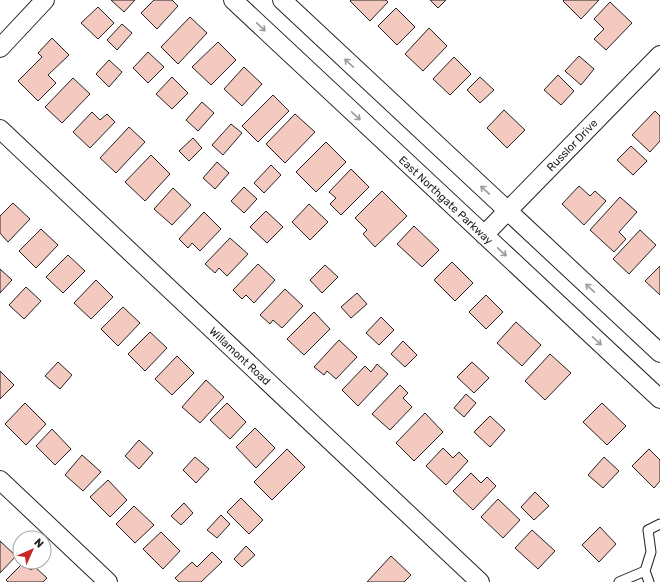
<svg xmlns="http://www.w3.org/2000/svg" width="660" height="582" font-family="Rubik,sans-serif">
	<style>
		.building { fill: #f3c9c0; stroke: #222 }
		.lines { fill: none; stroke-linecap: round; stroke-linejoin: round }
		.lane-casing { stroke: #222; stroke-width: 11 }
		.street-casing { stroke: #222; stroke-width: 20 }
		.lane { stroke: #fff; stroke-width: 9 }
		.street { stroke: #fff; stroke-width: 18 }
		.oneway { stroke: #9c9c9c }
		.labels { text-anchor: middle; stroke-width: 3; stroke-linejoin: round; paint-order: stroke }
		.street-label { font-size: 11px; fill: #222; stroke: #fff }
	</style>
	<rect width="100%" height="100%" fill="#fff"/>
	<path class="building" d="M111 0H135L124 12Z
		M154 0H172L178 6 157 29 141 13Z
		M351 0H386L388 2 370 21 350 1Z
		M430 0H446L438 8Z
		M564 0H599L581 19 563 1Z
		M610 2 632 23 606 50 594 39 604 29 594 19Z
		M98 7 114 23 98 39 81 23Z
		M396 8 415 27 397 45 378 26Z
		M190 17 207 33 178 64 161 47Z
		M122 24 132 33 117 50 107 40Z
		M429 28 447 46 423 71 405 54Z
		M52 38 69 55 48 75 56 83 38 101 18 81 42 57 38 53Z
		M218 42 236 60 211 85 192 67Z
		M148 52 164 67 148 83 133 68Z
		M579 56 594 69 581 85 565 71Z
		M454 57 471 74 450 95 433 79Z
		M109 60 122 72 109 87 96 74Z
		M244 67 262 84 242 106 224 89Z
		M558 75 574 91 561 105 544 90Z
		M172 77 188 93 172 109 156 94Z
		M480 77 494 90 480 103 467 90Z
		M73 78 90 94 62 123 45 107Z
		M273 95 289 111 258 142 242 126Z
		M202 102 214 113 198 131 186 120Z
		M504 110 525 130 507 148 487 128Z
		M655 111 660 116V141L650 152 632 135Z
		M92 112 100 120 107 114 115 122 90 148 73 132Z
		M295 114 315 132 285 163 266 144Z
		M231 124 242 133 223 155 212 145Z
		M129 127 145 142 116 173 100 158Z
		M193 138 202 148 189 161 179 151Z
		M326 142 346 162 316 192 296 172Z
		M631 146 647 161 633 175 617 160Z
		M151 155 170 174 145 201 125 182Z
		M217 162 229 173 215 189 203 178Z
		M271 165 281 175 264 193 254 183Z
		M351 169 369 187 341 215 330 204 336 198 329 192Z
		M579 186 590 196 595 191 606 201 584 225 562 204Z
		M244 187 257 199 244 213 231 201Z
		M173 188 191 205 172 225 154 209Z
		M382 191 407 216 375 247 363 234 367 230 355 218Z
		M620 197 637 212 619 232 626 239 614 252 590 230Z
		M13 203 30 219 8 242 0 233V216Z
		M309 204 328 222 310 240 292 222Z
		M266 211 283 227 267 243 250 227Z
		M204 212 221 229 200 251 192 243 188 248 179 239Z
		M414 226 439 250 422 267 397 244Z
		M41 229 58 245 36 268 19 251Z
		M640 230 656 245 629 274 613 259Z
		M230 238 248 254 227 276 219 268 215 273 205 264Z
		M68 255 85 271 63 293 46 277Z
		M452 262 473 283 455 301 434 280Z
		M258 264 275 280 254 303 246 295 242 299 233 290Z
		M325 265 338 277 322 293 310 280Z
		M660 266V295L645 281Z
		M0 269 12 280 0 293Z
		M96 280 113 297 91 319 74 303Z
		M26 287 41 301 24 319 9 305Z
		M285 289 303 306 282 328 273 320 270 324 260 315Z
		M357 293 367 304 351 318 341 307Z
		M486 295 503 312 486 329 469 312Z
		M123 307 140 323 118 346 101 329Z
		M314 312 330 329 304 355 287 339Z
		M381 317 394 330 379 345 366 333Z
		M516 322 541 345 522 366 497 343Z
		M150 332 167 348 145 371 128 354Z
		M339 340 357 357 336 379 327 371 324 375 314 367Z
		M403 341 417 355 405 367 391 354Z
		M550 354 571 373 545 400 525 381Z
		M177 356 194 373 172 395 155 379Z
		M58 362 72 375 60 389 45 376Z
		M472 362 489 378 474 393 457 377Z
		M377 364 388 374 358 406 342 390 365 366 371 372Z
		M0 371 14 385 0 399Z
		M206 380 224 397 200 423 182 407Z
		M400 385 408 393 403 398 412 407 390 430 372 414Z
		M466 394 476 403 464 417 454 408Z
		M25 403 46 424 26 445 5 424Z
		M227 403 246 422 230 439 210 420Z
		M602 403 626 426 607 445 583 422Z
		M425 413 443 432 414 461 396 443Z
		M490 416 505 430 490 447 474 432Z
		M255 428 275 448 256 468 236 447Z
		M52 429 71 449 55 465 36 446Z
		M139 440 153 453 139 469 125 456Z
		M443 448 453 458 459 452 468 461 446 485 426 466Z
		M287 449 305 467 272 500 254 482Z
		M649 449 660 460V481L654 488 632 466Z
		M82 455 101 472 83 491 65 475Z
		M195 457 209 469 196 483 183 470Z
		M604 457 619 471 603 488 588 475Z
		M471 473 481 483 487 477 496 486 473 510 453 491Z
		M108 480 127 500 110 517 90 497Z
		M535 492 549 506 534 520 521 507Z
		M241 498 263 520 249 534 227 512Z
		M498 499 520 520 503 538 481 517Z
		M184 503 193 513 181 525 171 516Z
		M134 506 154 525 135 543 116 524Z
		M221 515 230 524 217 538 207 530Z
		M600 527 616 544 599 562 582 545Z
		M532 530 555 551 538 569 515 548Z
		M161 532 180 551 163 569 143 549Z
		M0 541 16 556 0 573Z
		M246 546 255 555 242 567 234 559Z
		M212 552 222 562 201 582H179L175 578 192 562 197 567Z
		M391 556 411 575 404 582H367Z
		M23 563 31 570 35 567 47 578 43 582H8L6 580Z"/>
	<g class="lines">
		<defs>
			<path id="lane" d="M645 571 651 552 648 530 660 524
				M619 582 645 571 649 582"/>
			<path id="street" d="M233 0 660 399
				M282 0 660 353
				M0 48 45 0
				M0 129 480 582
				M484 235 660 55
				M0 480 108 582"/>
		</defs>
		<use href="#lane" class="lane-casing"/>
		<use href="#street" class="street-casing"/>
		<use href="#lane" class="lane"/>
		<use href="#street" class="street"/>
	</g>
	<defs><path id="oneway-shaft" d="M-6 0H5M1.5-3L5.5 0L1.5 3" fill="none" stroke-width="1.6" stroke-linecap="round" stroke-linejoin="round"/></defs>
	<g class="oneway">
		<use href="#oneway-shaft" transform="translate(261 27) rotate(43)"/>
		<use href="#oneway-shaft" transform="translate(349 63) rotate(-137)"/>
		<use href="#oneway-shaft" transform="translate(356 116) rotate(43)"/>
		<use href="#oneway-shaft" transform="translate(485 190) rotate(-137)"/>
		<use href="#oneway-shaft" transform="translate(502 252) rotate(43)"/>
		<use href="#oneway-shaft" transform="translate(590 288) rotate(-137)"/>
		<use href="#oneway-shaft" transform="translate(597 341) rotate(43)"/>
	</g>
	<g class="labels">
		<g class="street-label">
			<text transform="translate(572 145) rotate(-46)" y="4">Russlor Drive</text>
			<text transform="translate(446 200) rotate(43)" y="4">East Northgate Parkway</text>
			<text transform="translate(240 356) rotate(43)" y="4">Willamont Road</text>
		</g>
	</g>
	<g transform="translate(32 550) rotate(45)"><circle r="19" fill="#ffffff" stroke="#a7a7a7"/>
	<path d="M0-3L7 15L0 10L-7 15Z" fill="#c62828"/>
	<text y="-6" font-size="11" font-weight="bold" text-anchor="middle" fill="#222222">N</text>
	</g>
</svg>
